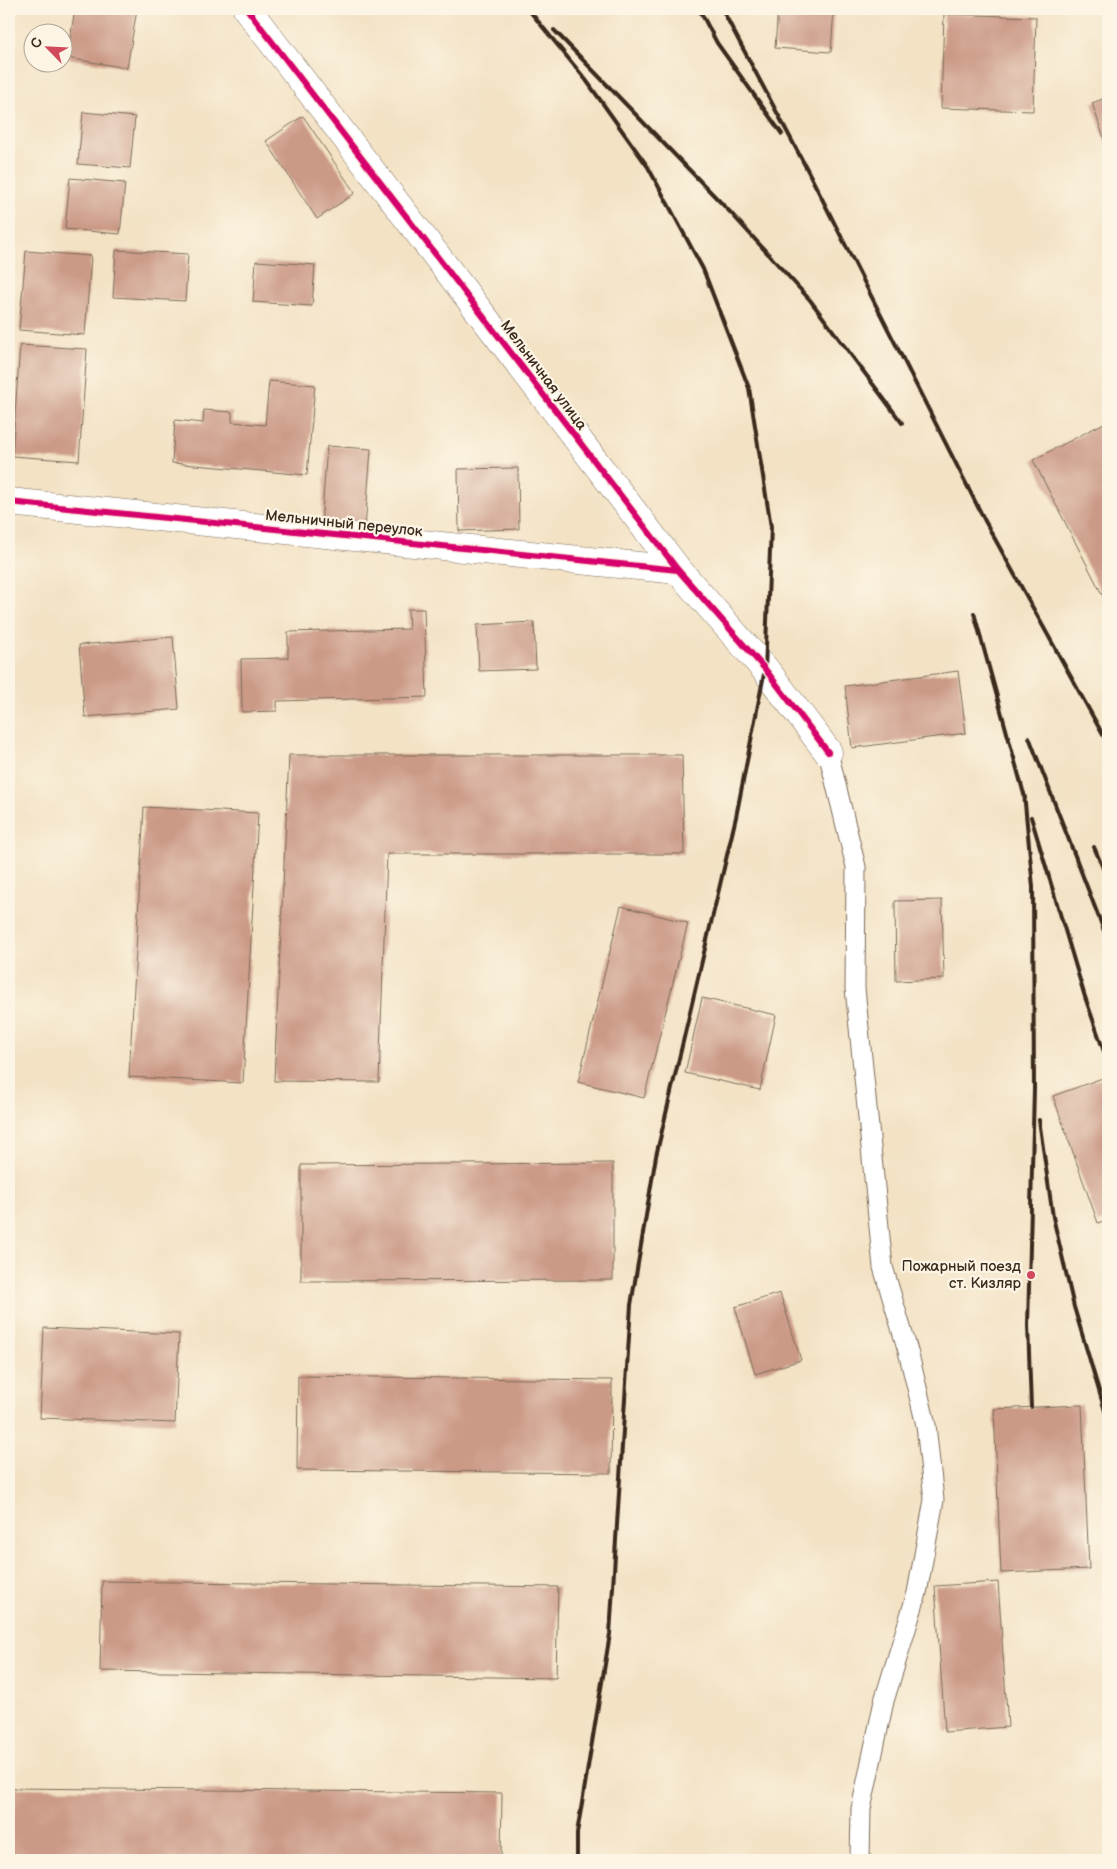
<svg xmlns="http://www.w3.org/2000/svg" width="1117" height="1869" font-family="'Balsamiq Sans',sans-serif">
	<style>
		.building { fill: #cb9a86 }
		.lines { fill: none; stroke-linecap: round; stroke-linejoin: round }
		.service-casing { stroke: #7b6a58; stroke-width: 21 }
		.minor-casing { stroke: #7b6a58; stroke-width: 29 }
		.service { stroke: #fff; stroke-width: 19 }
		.minor { stroke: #fff; stroke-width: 28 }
		.rail { stroke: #3b2a1e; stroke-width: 4 }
		.cycleway-casing { stroke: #fcf5e5; stroke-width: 9 }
		.cycleway { stroke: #d6006c; stroke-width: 6 }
		.poi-dot { fill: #d1495b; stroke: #fcf5e5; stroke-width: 2 }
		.labels { text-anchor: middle; stroke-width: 4.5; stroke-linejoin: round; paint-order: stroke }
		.street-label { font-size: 15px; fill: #3b2a1e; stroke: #fcf5e5 }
		.poi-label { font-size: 15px; fill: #3b2a1e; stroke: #fcf5e5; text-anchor: end }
	</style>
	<rect width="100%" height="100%" fill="#fcf5e5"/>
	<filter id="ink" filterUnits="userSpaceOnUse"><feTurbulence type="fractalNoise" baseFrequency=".02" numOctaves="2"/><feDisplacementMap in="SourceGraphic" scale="10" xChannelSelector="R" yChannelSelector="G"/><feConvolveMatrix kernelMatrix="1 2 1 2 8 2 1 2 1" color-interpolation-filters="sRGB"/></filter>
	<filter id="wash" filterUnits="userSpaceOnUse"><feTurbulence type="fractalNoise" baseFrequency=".0096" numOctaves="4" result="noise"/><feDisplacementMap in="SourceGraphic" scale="20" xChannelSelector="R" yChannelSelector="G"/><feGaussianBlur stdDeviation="1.12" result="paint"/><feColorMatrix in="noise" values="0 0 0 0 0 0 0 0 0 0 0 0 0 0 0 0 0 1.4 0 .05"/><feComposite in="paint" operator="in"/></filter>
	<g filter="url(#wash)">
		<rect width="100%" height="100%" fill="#f3e2c4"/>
		<g id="blocks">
			<path class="building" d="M75 9H137L127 68 67 58Z
				M778 9H834L831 52 775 48Z
				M944 14 1036 17 1033 111 941 108Z
				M1108 97V150L1092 103Z
				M83 112 135 117 130 168 78 164Z
				M303 116 355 193 317 219 266 141Z
				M70 178 125 183 120 234 65 229Z
				M116 250 188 254 185 301 113 297Z
				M26 251 91 256 85 335 19 330Z
				M256 261 315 265 312 306 253 302Z
				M20 345 87 349 79 461 12 456Z
				M269 381 315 385 307 475 172 463 175 420 203 423 204 410 232 412V422L265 425Z
				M1108 421V606L1033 460Z
				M327 446 371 449 365 529 321 526Z
				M518 468 519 529 459 531 458 469Z
				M408 609H424L427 697 277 701V711L242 712 241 659 288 658V632L409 629Z
				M534 622 536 669 479 671 477 625Z
				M173 637 179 709 85 717 79 645Z
				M958 671 966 733 852 748 845 686Z
				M289 755H682L684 854H387L379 1082 274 1081Z
				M144 807 258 813 243 1083 129 1077Z
				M942 900 944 979 896 981 895 901Z
				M621 906 688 923 644 1098 578 1082Z
				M702 998 776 1015 760 1090 685 1073Z
				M1108 1076V1219L1098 1223 1053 1096Z
				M613 1163V1280L301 1281V1165Z
				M780 1293 801 1360 755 1374 735 1307Z
				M44 1328 179 1334 175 1423 40 1418Z
				M298 1376 612 1380 611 1473 297 1470Z
				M1082 1405 1089 1569 1001 1573 994 1409Z
				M102 1581 558 1587 556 1678 100 1671Z
				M998 1582 1008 1727 945 1732 935 1586Z
				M9 1788 502 1793 501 1860H9Z"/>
		</g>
	</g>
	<g filter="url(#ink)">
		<use href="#blocks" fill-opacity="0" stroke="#7b6a58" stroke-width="1"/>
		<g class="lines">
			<defs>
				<path id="service" d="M828 752 856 867 855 988 883 1267 908 1351 926 1425 934 1500 917 1593 884 1701 861 1809 860 1860"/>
				<path id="minor" d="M247 9 678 570 765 669 828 752
					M9 502 678 570"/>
			</defs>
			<use href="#service" class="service-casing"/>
			<use href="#minor" class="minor-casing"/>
			<use href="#service" class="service"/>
			<use href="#minor" class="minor"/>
			<path class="rail" d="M528 9 586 80 648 167 703 269 749 388 771 527 765 669 736 817 656 1156 631 1305 610 1634 577 1833V1860
				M699 9 717 43 782 134
				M722 9 808 171 985 521 1108 744
				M554 30 731 213 810 300 902 423
				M974 613 1025 798
				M1029 737 1108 941
				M1024 793 1033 887 1034 1089 1028 1325 1031 1407
				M1031 817 1085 997 1108 1063
				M1094 847 1108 880
				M1039 1120 1053 1217 1074 1307 1108 1421"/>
			<defs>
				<path id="cycleway" d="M247 9 678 570 765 669 828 752
					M9 502 678 570"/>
			</defs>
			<use href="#cycleway" class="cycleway-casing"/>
			<use href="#cycleway" class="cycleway"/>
		</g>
	</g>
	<circle class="poi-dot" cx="1031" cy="1275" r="5"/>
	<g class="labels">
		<g class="street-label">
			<text transform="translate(544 375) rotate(53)" y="5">Мельничная улица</text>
			<text transform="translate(344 523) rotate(6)" y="5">Мельничный переулок</text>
		</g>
		<g class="poi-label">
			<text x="1021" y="1271">Пожарный поезд<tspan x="1021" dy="17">ст. Кизляр</tspan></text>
		</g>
	</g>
	<rect width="1117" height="1869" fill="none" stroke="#fcf5e5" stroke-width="30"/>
	<g transform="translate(48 48) rotate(294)"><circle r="24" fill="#fcf5e5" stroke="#afa495"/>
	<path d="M0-4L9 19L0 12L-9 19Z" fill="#d1495b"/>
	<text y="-8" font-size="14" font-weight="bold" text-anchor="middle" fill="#3b2a1e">С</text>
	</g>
</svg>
